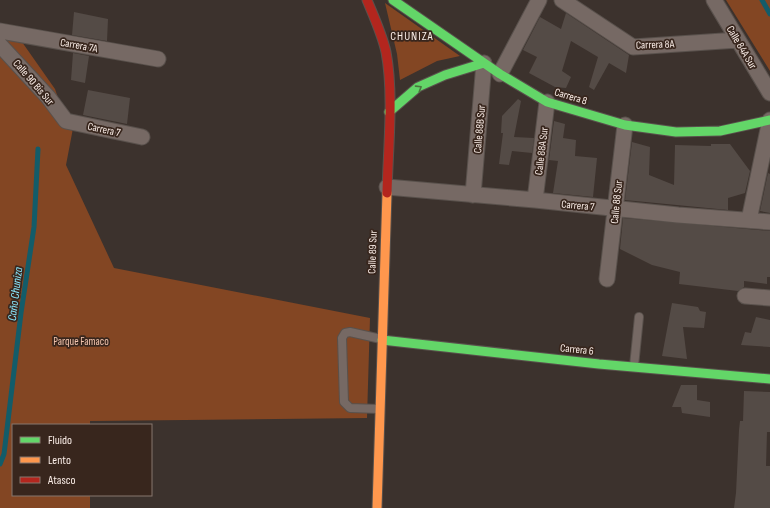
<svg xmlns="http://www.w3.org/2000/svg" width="770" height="508" font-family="'Sofia Sans Condensed',sans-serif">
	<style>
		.green { fill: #834623 }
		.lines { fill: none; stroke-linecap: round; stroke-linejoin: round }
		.stream { stroke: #135c69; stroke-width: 5 }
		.building { fill: #544b46 }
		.lane-casing { stroke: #59514c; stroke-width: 10 }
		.street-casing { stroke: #59514c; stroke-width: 17 }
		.fast-casing { stroke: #59514c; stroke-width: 11 }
		.slow-casing { stroke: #59514c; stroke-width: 11 }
		.jam-casing { stroke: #59514c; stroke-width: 11 }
		.lane { stroke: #766964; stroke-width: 8 }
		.street { stroke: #766964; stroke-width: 15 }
		.fast { stroke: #63d668; stroke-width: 9 }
		.slow { stroke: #ff974d; stroke-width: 9 }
		.jam { stroke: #b3261e; stroke-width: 9 }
		.oneway { stroke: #4b753f }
		.labels { text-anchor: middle; stroke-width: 3.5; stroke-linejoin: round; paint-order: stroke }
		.street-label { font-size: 11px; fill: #faede7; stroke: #38261d }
		.park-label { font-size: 11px; fill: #f4c5ae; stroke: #38261d }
		.neighbourhood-label { font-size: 12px; letter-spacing: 1px; fill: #faede7; stroke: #38261d }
		.water-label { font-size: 12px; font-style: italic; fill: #8ae7fc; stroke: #38261d }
	</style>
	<rect width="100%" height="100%" fill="#3c322d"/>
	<path class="green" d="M726 0H770V71Z
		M385 3 460 56 437 61 400 80 397 54Z
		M0 39 22 42 55 89 66 121 74 123 66 165 114 268 370 318 367 418 90 421V425H13V495H90V508H0Z"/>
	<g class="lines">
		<path class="stream" d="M762 0 770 14
			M0 464 4 454 21 313 34 227 38 149"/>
	</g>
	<path class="building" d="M74 12 108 19 107 41 72 35Z
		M566 13 629 55 626 73 609 63 594 90 589 87 598 57 571 41 562 71 571 77 566 88 555 87 529 73 537 57 523 50 540 17 561 29Z
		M73 53 89 56 85 83 71 80Z
		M88 90 130 98 127 124 83 115Z
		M518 99 521 101 514 137 534 138 532 153 512 151 509 165 499 164 503 133H501L502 116Z
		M554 121 565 124 563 138 576 140 575 156 597 158 593 197 553 193 558 161 549 160Z
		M632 142 650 147 649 175 674 185 675 145 711 146V144H730L750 171 745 193 728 198V210L625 200Z
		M768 173 770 174V213L760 211Z
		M623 218 770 231V277H767V284L744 281V287L738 291 679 284 680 272 652 265 620 249Z
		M672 303 698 307 700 311 706 312 704 328 683 327 687 359 662 356Z
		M756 317 770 320V347L741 345 745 332 751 333Z
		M681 385H697V400L710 402V417L682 413 681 407H672Z
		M744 391 770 392V432H767L766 466H770V508H734L736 493 739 430 740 421H743Z"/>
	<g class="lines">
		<defs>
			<path id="lane" d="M634 366 639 317
				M379 409 350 408 344 402 342 338 345 333 350 332 381 339"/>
			<path id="street" d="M562 0 633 47 738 40
				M714 0 770 93
				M0 31 158 59
				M0 45 48 97 66 121 142 137
				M500 74 539 0
				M387 187 535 200 678 215 770 222
				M473 195 484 63
				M535 200 547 102
				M749 220 770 120
				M607 279 625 125
				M745 296 770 298"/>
			<path id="fast" d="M393 0 500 74 547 102 625 125 676 132 720 131 770 120
				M389 112 418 87 445 75 484 63
				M382 340 599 364 770 379"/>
			<path id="slow" d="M377 508 387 193"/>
			<path id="jam" d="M367 0C374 17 382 34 386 52 394 94 388 149 387 193"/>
		</defs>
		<use href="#lane" class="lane-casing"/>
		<use href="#street" class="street-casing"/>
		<use href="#fast" class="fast-casing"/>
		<use href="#slow" class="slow-casing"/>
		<use href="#jam" class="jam-casing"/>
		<use href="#lane" class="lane"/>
		<use href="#street" class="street"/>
		<use href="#fast" class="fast"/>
		<use href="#slow" class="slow"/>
		<use href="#jam" class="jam"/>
	</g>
	<defs><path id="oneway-chevron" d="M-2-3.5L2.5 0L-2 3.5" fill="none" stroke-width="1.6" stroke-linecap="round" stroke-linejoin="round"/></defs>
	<use class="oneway" href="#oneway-chevron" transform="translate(419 88) rotate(-32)"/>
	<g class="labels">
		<g class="street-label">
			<text transform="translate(655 44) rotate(-2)" y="4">Carrera 8A</text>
			<text transform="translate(79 45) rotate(10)" y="4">Carrera 7A</text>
			<text transform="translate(742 47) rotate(59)" y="4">Calle 84A Sur</text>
			<text transform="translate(34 82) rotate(49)" y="4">Calle 90 Bis Sur</text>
			<text transform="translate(571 96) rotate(17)" y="4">Carrera 8</text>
			<text transform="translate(104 129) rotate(12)" y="4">Carrera 7</text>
			<text transform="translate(479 129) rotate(-85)" y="4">Calle 88B Sur</text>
			<text transform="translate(541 151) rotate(-83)" y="4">Calle 88A Sur</text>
			<text transform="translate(616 202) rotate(-84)" y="4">Calle 88 Sur</text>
			<text transform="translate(578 205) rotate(5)" y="4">Carrera 7</text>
			<text transform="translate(372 252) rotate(-88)" y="4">Calle 89 Sur</text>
			<text transform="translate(577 349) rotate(6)" y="4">Carrera 6</text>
		</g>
		<g class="park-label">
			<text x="81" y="345">Parque Famaco</text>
		</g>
		<g class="neighbourhood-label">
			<text x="412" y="40">CHUNIZA</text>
		</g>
		<g class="water-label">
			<text transform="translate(15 294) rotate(-83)" y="4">Caño Chuniza</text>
		</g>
	</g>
	<rect x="12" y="424" width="140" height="72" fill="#38261d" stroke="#86766e"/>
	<rect x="20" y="437" width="20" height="6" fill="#63d668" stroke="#86766e"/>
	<text x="48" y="444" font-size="12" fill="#faede7">Fluido</text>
	<rect x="20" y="457" width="20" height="6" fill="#ff974d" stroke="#86766e"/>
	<text x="48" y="464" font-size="12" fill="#faede7">Lento</text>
	<rect x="20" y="477" width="20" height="6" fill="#b3261e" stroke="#86766e"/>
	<text x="48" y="484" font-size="12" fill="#faede7">Atasco</text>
</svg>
